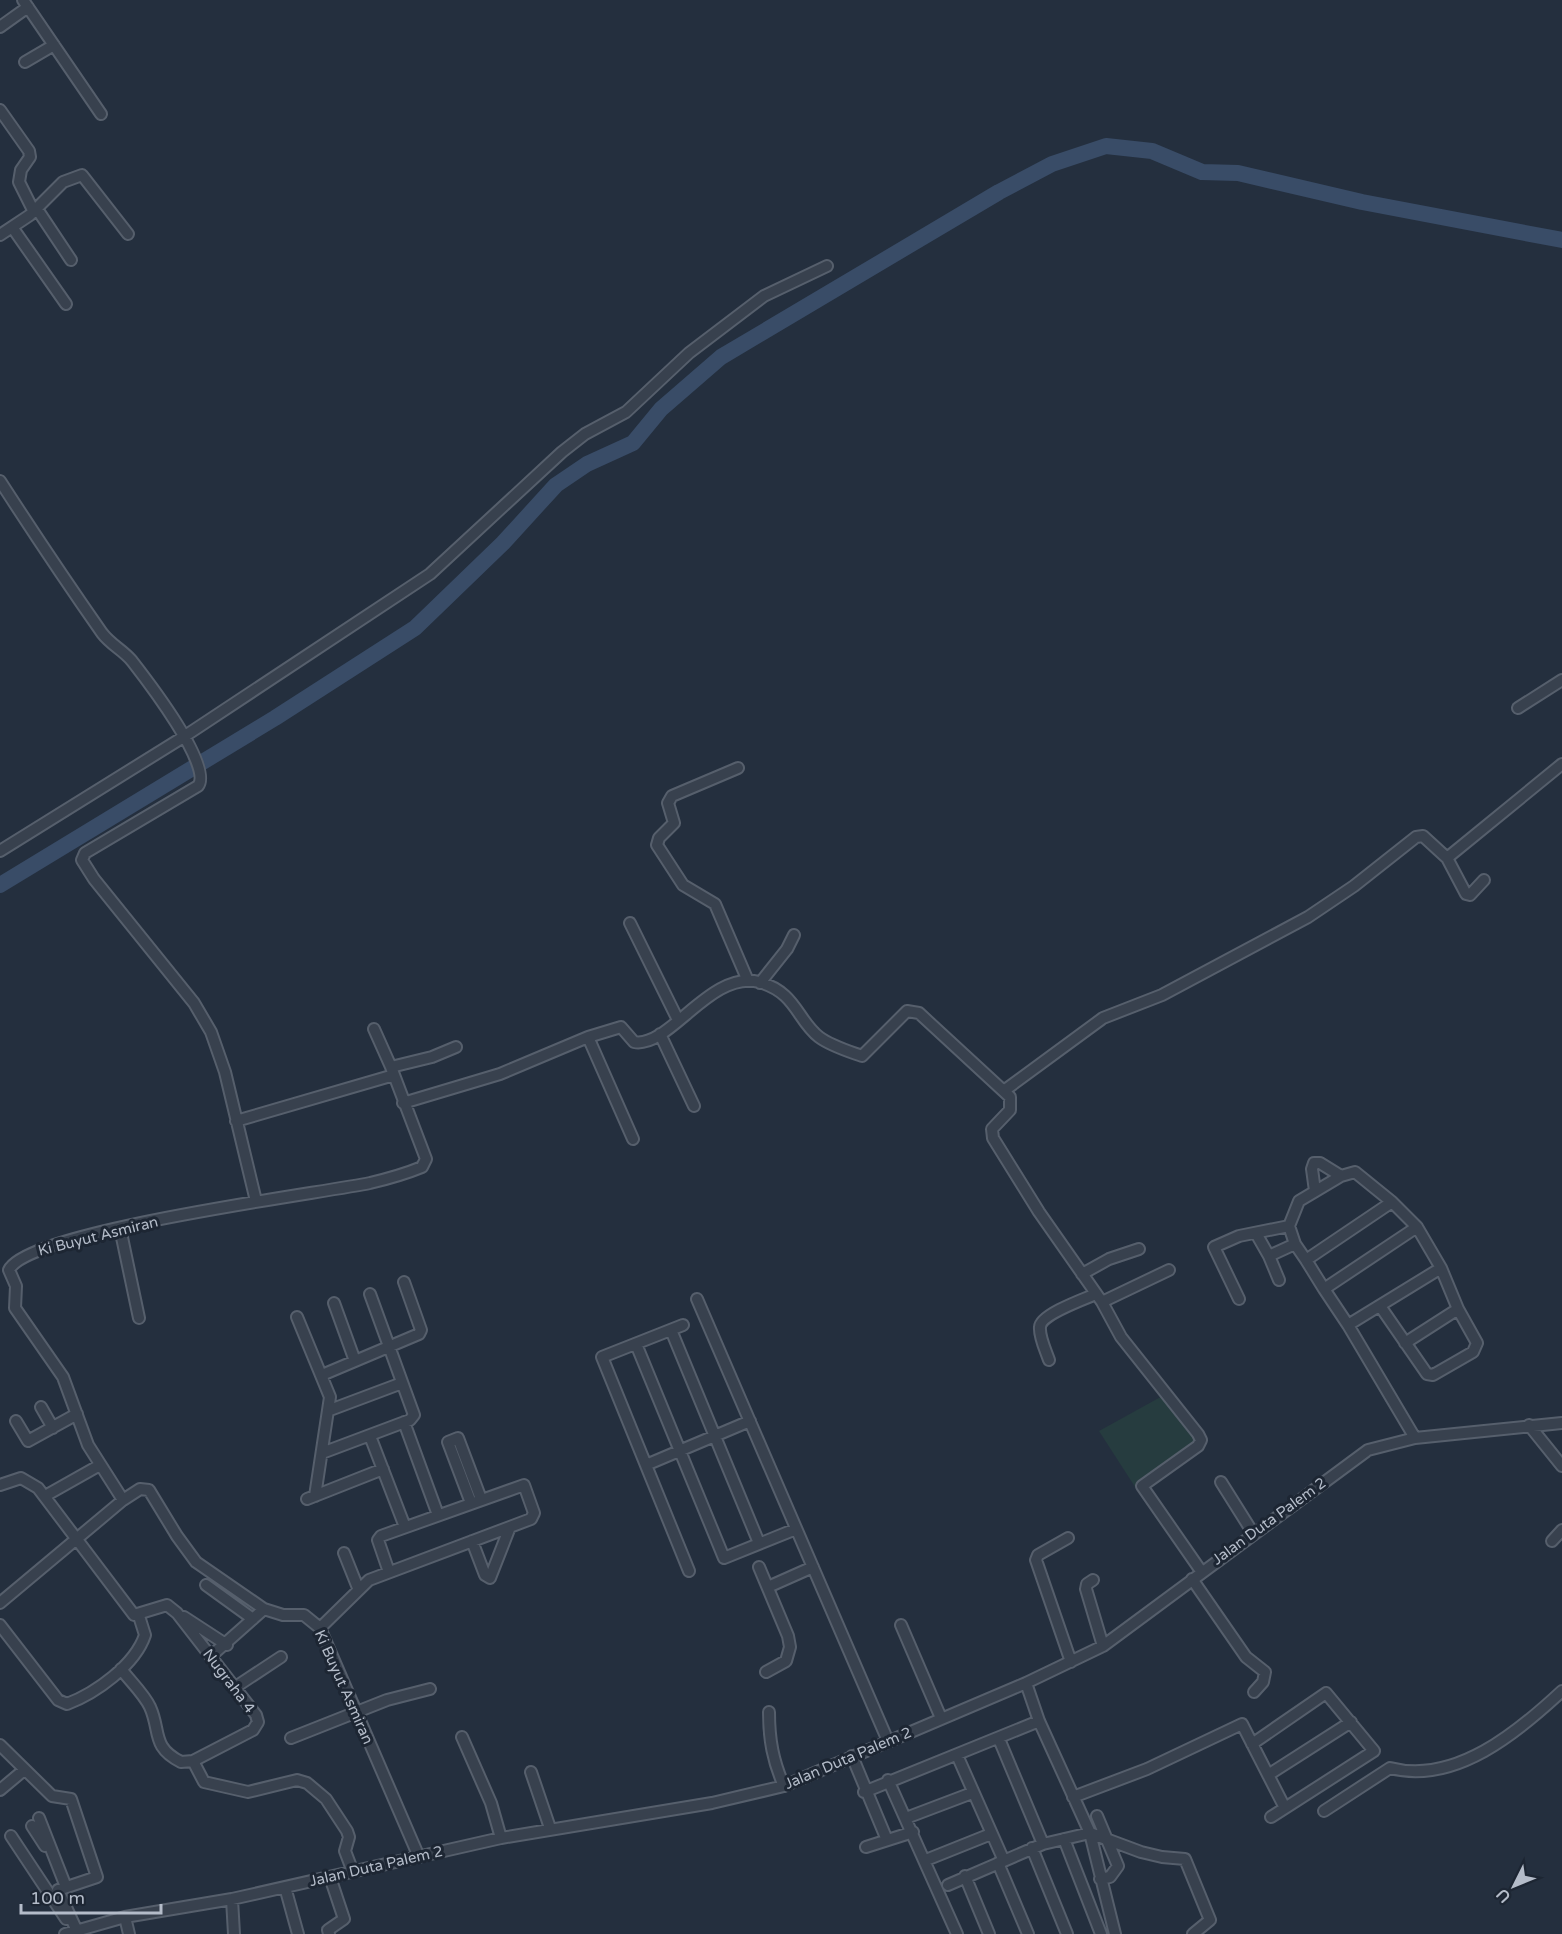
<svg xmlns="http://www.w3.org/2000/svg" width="1562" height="1934" font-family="'Varela Round',sans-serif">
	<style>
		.green { fill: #263c3f }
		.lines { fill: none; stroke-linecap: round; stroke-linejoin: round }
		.river { stroke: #394c67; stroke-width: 16 }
		.street-casing { stroke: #565f6c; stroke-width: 14 }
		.street { stroke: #38414e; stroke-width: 10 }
		.labels { text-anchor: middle; stroke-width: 6; stroke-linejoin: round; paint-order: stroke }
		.street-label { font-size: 15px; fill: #b4bcc9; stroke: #1d2633 }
	</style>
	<rect width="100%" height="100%" fill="#242f3e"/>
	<path class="green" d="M1166 1394 1201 1449 1137 1490 1099 1431Z"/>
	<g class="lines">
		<path class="river" d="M0 885 275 718 415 628 503 543 556 485 587 464 633 443 661 409 721 357 999 192 1052 164 1106 146 1152 151 1202 172 1238 173 1362 202 1562 240"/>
		<defs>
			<path id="street" d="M23 0 101 114
				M0 27 28 7
				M25 62 54 45
				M0 110 29 151 30 157 21 170 19 182 33 210
				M37 209 71 260
				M12 227 66 304
				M0 235 30 215 63 182 82 175 128 234
				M0 481C33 532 67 583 102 633 111 645 123 650 132 661 146 679 214 767 198 786L85 853 82 860 94 879 194 1003 211 1032 225 1072 256 1201
				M1518 708 1562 680
				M738 768 672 796 668 803 674 823 659 838 657 845 683 885 715 904 748 981
				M0 851 185 736 430 574 562 452 585 434 626 412 689 353 764 296 827 266
				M1447 858 1466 894 1470 895 1484 880
				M630 923 678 1020
				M760 983 787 949 794 935
				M374 1029 391 1067
				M660 1034 694 1106
				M1005 1090 1103 1018 1162 995 1308 917 1354 886 1416 837 1423 836 1447 858 1562 764
				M403 1103 500 1074 588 1037
				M236 1121 394 1075
				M633 1139 588 1037 621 1027 634 1042C669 1049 710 970 759 982 796 992 797 1020 819 1037 831 1046 848 1051 862 1056L907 1011 919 1013 1010 1097V1110L992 1129 993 1138 1039 1212 1102 1302 1121 1337 1198 1434 1201 1440 1198 1446 1142 1486 1201 1571
				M1315 1191 1312 1169 1314 1163H1320L1341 1176
				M120 1228 139 1318
				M1257 1235 1269 1256 1295 1244
				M1269 1256 1279 1280
				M1306 1260 1295 1244 1289 1226 1299 1201 1341 1176 1355 1172 1392 1202 1417 1227 1441 1268 1458 1309 1477 1343 1473 1352 1433 1375 1427 1374 1380 1306
				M1082 1274 1109 1259 1139 1249
				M1324 1289 1306 1260 1392 1202
				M697 1299 888 1741
				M1239 1299 1214 1247 1239 1236 1289 1226
				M1102 1302 1169 1270
				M334 1303 355 1361
				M297 1317 330 1397 315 1496
				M683 1325 602 1357 689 1571
				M1348 1325 1324 1289 1417 1227
				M671 1330 759 1543
				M1405 1343 1458 1309
				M636 1344 724 1558 796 1529
				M1049 1360C1046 1351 1039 1337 1040 1327 1040 1315 1084 1299 1096 1294
				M322 1375 419 1334 421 1330 404 1282
				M41 1407 53 1428
				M330 1410 402 1383
				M16 1421 28 1441 77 1414
				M404 1422 438 1515
				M1529 1425 1562 1466
				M370 1436 405 1527
				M1415 1438 1348 1325 1441 1268
				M322 1453 410 1420 414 1415 370 1294
				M646 1465 750 1421
				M1221 1482 1253 1533
				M0 1485 21 1478 38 1488 134 1615 167 1605 177 1613 256 1715 258 1722 253 1730 193 1761 204 1782 248 1792 297 1780 307 1783 326 1799 347 1831 349 1837 345 1851 353 1872
				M45 1496 100 1465
				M307 1499 383 1469
				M471 1503 448 1442 458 1438 481 1499
				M1068 1538 1038 1555 1036 1560 1071 1662
				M472 1541 485 1575 490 1578 510 1527
				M1552 1541 1562 1530
				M344 1553 358 1588
				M759 1567 788 1636 790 1647 786 1661 766 1672
				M1192 1579 1246 1657 1265 1672 1263 1682 1254 1692
				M1093 1580 1087 1584 1086 1589 1103 1646
				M206 1585 253 1619
				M768 1587 813 1567
				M0 1603 123 1500
				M184 1617 227 1645
				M0 1625 58 1700 67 1704C96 1693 135 1665 145 1635L139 1616
				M901 1625 941 1718
				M320 1628 369 1580 531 1519 534 1513 524 1485 381 1536 378 1540 389 1572
				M211 1656 264 1609
				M121 1669C130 1681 144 1694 150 1707 161 1731 151 1747 181 1762L193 1761
				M1026 1683 1039 1721 1090 1833 1115 1934
				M234 1688 281 1657
				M769 1712C769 1740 773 1761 784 1786
				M462 1737 491 1803 501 1838
				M291 1738 387 1700 430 1689
				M999 1739 1043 1844
				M1252 1744 1326 1693 1374 1751 1271 1817
				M0 1745 52 1796 71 1799 97 1877 58 1890 77 1931
				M957 1755 1004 1861
				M852 1756 887 1840
				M531 1772 550 1828
				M1268 1775 1351 1722
				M888 1780 957 1934
				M0 1790 24 1770
				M864 1792 1039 1721
				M1073 1797 1147 1769 1242 1724 1285 1808
				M1324 1811 1390 1768C1455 1785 1518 1732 1562 1691
				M1097 1816 1118 1866 1110 1877 1100 1879
				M39 1818 66 1887
				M906 1818 972 1793
				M32 1826 45 1846
				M11 1836 66 1919
				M1064 1839 1101 1934
				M866 1847 913 1832
				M1032 1848 1067 1934
				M419 1857 320 1628 304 1615H283L264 1609 196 1562 177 1536 149 1490 140 1489 123 1500 88 1445 63 1377 15 1308 16 1286 9 1270C27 1231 316 1194 370 1183 387 1179 405 1174 422 1167L426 1159 391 1067 432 1057 456 1047
				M926 1860 991 1834
				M998 1863 1028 1934
				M965 1876 989 1934
				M948 1885 1043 1844 1090 1833 1141 1852 1162 1857 1185 1859 1210 1920 1193 1934
				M285 1887 298 1934
				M232 1899 234 1934
				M125 1917 129 1934
				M65 1934 125 1917 232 1899 501 1838 712 1803 784 1786 1026 1683 1103 1646 1368 1450 1415 1438 1562 1423
				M329 1934 328 1930 344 1919 330 1877"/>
		</defs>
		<use href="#street" class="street-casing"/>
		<use href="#street" class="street"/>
	</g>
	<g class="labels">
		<g class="street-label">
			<text transform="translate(98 1236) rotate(-14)" y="5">Ki Buyut Asmiran</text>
			<text transform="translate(1269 1521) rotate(-36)" y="5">Jalan Duta Palem 2</text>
			<text transform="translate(229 1681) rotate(53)" y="5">Nugraha 4</text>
			<text transform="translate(344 1687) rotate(66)" y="5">Ki Buyut Asmiran</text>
			<text transform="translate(848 1758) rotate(-23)" y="5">Jalan Duta Palem 2</text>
			<text transform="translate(376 1866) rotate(-13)" y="5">Jalan Duta Palem 2</text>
		</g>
	</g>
	<g transform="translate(1514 1886) rotate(227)" stroke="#1d2633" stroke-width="4.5" paint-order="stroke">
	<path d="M0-4.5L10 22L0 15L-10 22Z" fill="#b4bcc9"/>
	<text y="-9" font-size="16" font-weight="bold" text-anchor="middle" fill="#b4bcc9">U</text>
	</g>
	<path d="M21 1904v9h140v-9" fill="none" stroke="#b4bcc9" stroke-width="3"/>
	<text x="30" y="1904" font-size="18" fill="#b4bcc9" stroke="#1d2633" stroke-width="4.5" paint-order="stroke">100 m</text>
</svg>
